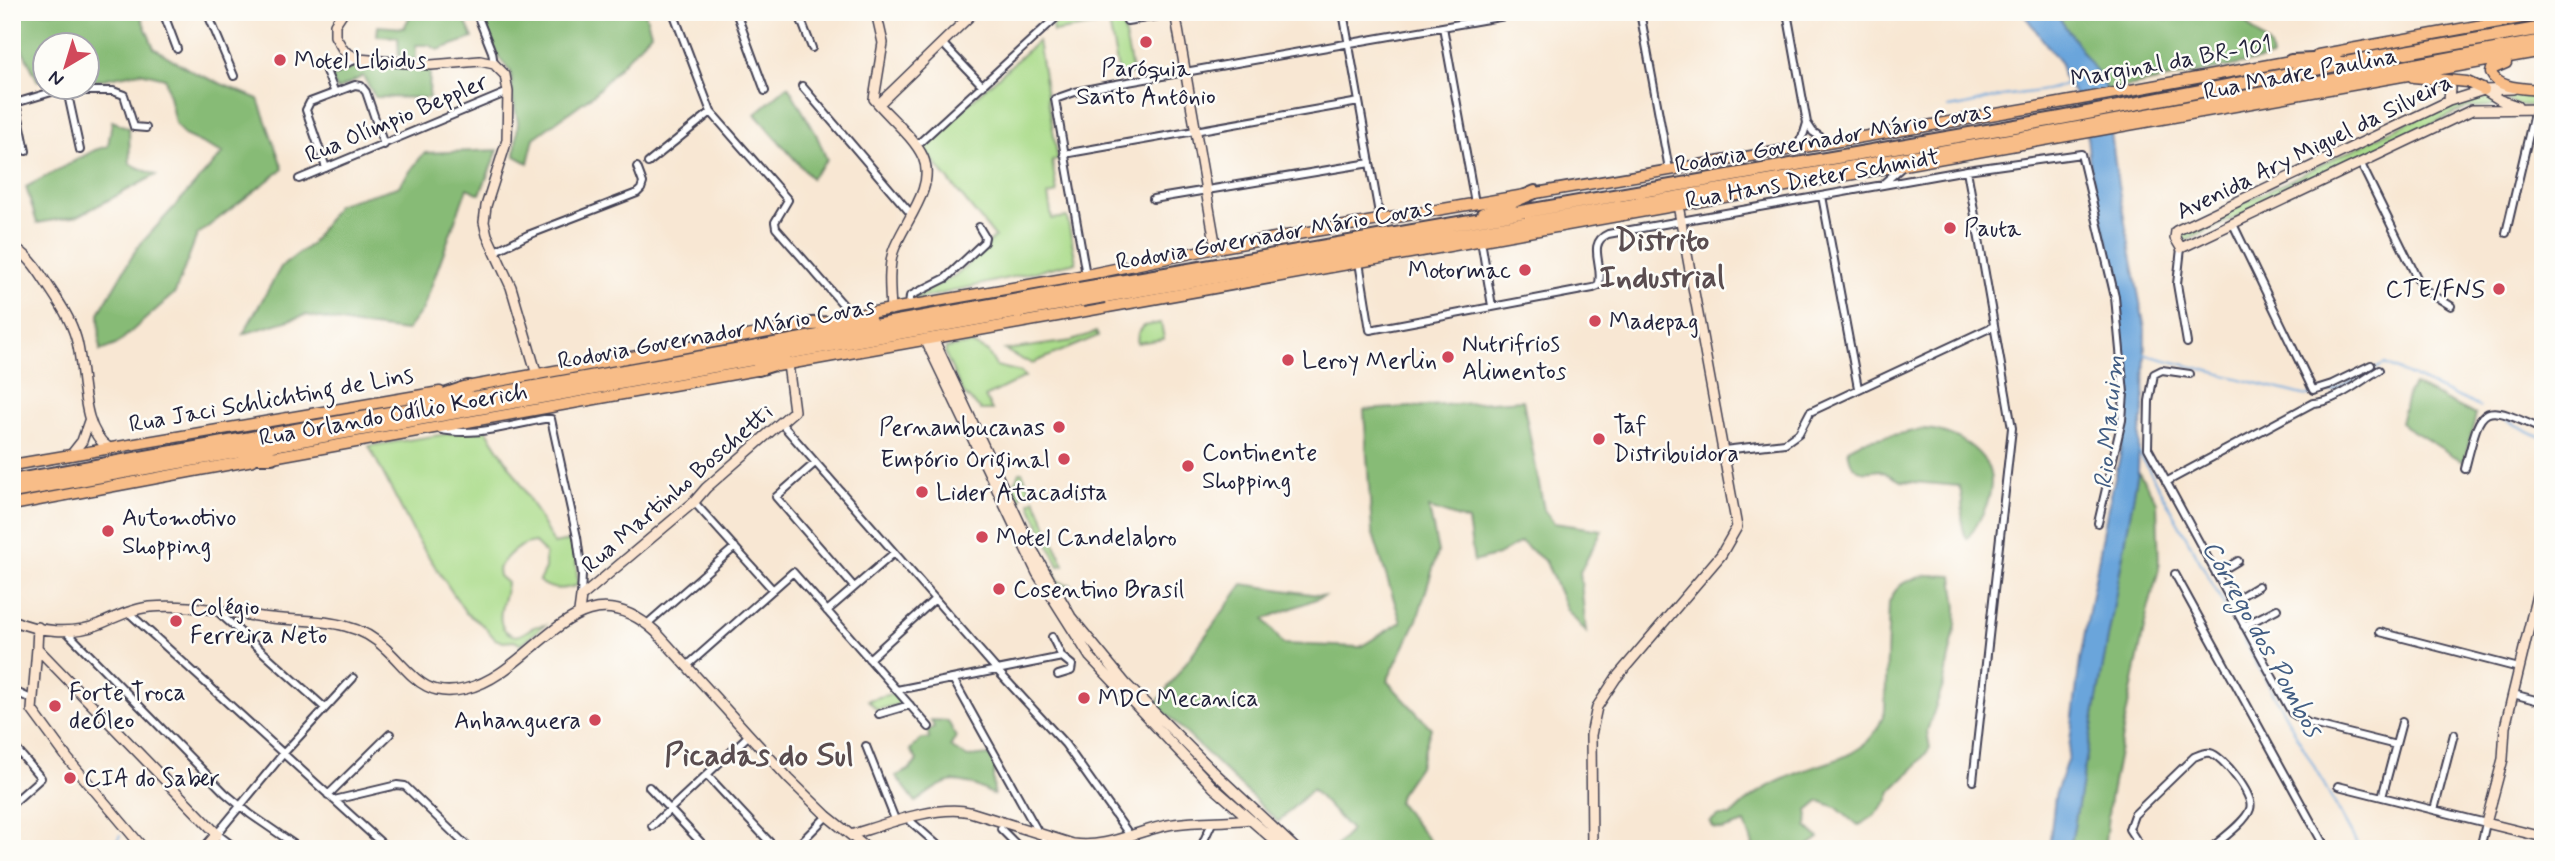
<svg xmlns="http://www.w3.org/2000/svg" width="2555" height="861" font-family="Mynerve,sans-serif">
	<style>
		.green { fill: #aadb8a; stroke: #667e62; stroke-width: 2 }
		.forest { fill: #87bb76; stroke: #546e58; stroke-width: 2 }
		.water { fill: #6aa5db; stroke: #46648b; stroke-width: 2 }
		.lines { fill: none; stroke-linecap: round; stroke-linejoin: round }
		.stream { stroke: #6aa5db; stroke-width: 2 }
		.street-casing { stroke: #424052; stroke-width: 10 }
		.secondary-casing { stroke: #424052; stroke-width: 12 }
		.primary-casing { stroke: #424052; stroke-width: 13 }
		.highway-casing { stroke: #424052; stroke-width: 16 }
		.street { stroke: #fff; stroke-width: 6 }
		.secondary { stroke: #fce5cf; stroke-width: 9 }
		.primary { stroke: #f8bd88; stroke-width: 10 }
		.highway { stroke: #f8bd88; stroke-width: 12 }
		.highway-bridge-casing { stroke: #424052; stroke-width: 16; stroke-linecap: butt }
		.highway-bridge { stroke: #f8bd88; stroke-width: 12 }
		.poi-dot { fill: #d1495b; stroke: #fdfcf7; stroke-width: 2.5 }
		.labels { text-anchor: middle; stroke-width: 5; stroke-linejoin: round; paint-order: stroke }
		.poi-label { font-size: 24px; fill: #22223b; stroke: #fdfcf7; text-anchor: start }
		.street-label { font-size: 24px; fill: #22223b; stroke: #fdfcf7 }
		.water-label { font-size: 26px; font-style: italic; fill: #425d83; stroke: #fdfcf7 }
		.district-label { font-size: 32px; font-weight: bold; fill: #5a4d50; stroke: #fdfcf7 }
	</style>
	<rect width="100%" height="100%" fill="#fdfcf7"/>
	<filter id="ink" filterUnits="userSpaceOnUse"><feTurbulence type="fractalNoise" baseFrequency=".0143" numOctaves="2"/><feDisplacementMap in="SourceGraphic" scale="14" xChannelSelector="R" yChannelSelector="G"/><feConvolveMatrix kernelMatrix="1 2 1 2 8 2 1 2 1" color-interpolation-filters="sRGB"/></filter>
	<filter id="wash" filterUnits="userSpaceOnUse"><feTurbulence type="fractalNoise" baseFrequency=".00686" numOctaves="4" result="noise"/><feDisplacementMap in="SourceGraphic" scale="28" xChannelSelector="R" yChannelSelector="G"/><feGaussianBlur stdDeviation="1.57" result="paint"/><feColorMatrix in="noise" values="0 0 0 0 0 0 0 0 0 0 0 0 0 0 0 0 0 1.4 0 .05"/><feComposite in="paint" operator="in"/></filter>
	<g filter="url(#wash)">
		<rect width="100%" height="100%" fill="#f8e7d3"/>
		<path class="green" d="M1066 12H1120L1133 74 1119 75 1109 23 1053 32 1052 26Z
			M1038 41 1058 160 1052 161 1057 193 1048 195 1052 219 1067 217 1076 262 915 300V297L958 274 995 237 921 146Z
			M2501 90 2543 92V106L2517 105 2496 96Z
			M2483 92 2503 105 2466 108 2186 241 2180 239 2179 234 2442 106Z
			M1161 323 1164 339 1137 343 1138 333 1144 326Z
			M1096 332 1098 336 1033 363 1023 360 1005 350 1072 341Z
			M972 344 988 352 996 366 1021 372 1025 377 985 397 992 410H981L963 393 945 354 946 348Z
			M485 428 518 479 554 544 574 540 578 585C563 590 551 591 539 581L545 569V553L534 542C517 545 507 555 498 569L499 576 507 583C506 598 491 624 510 634 513 636 517 636 520 635 533 629 528 627 545 625L521 644 514 641 503 642 495 639 484 626 466 613 417 539 369 446Z
			M1019 472H1022L1031 490 1022 493 1020 504 1058 581 1065 584H1070L1071 585 1063 587 1064 590 1058 586 1010 496Z
			M1035 499 1064 565 1059 566 1032 509 1030 502Z
			M894 693 904 703 877 710 868 700Z"/>
		<path class="forest" d="M12 12H139L154 48 195 73 258 99 283 169 197 235 175 293 116 345 100 351 99 313 137 248 223 153 184 135 175 123 165 78 140 72 88 82V46H46L45 81H38L12 29Z
			M412 12H461L473 38 438 50 429 45H416V59H399L398 37 377 36 378 26 404 28Z
			M479 12H645L651 33 594 94 534 138 528 163 515 156 518 122 513 99 511 72 499 58Z
			M2055 12H2140L2166 20 2177 16 2180 12H2235L2270 47 2272 58 2107 91 2100 77Z
			M360 63 430 69 429 98 375 97 363 76 337 90 330 75Z
			M788 86 816 134 827 160 811 178 755 114Z
			M112 121 129 128 130 164 156 175 78 216 37 223 26 187 95 150 108 146Z
			M498 150 480 194 467 188 423 309 406 331 356 325 306 315 243 334 281 267 311 244 338 204 398 187 424 153Z
			M2414 385 2476 415 2464 462 2400 423 2408 392Z
			M1523 400 1544 510 1554 523 1602 530 1580 572 1586 632 1567 610 1546 562 1521 542 1498 555 1474 562 1468 521 1429 508 1438 552 1417 620 1387 681 1431 728 1419 766 1400 794 1398 802 1436 849H1334L1351 830 1312 789 1278 822 1156 704 1243 584 1324 596 1264 619 1283 644 1360 647 1401 622 1372 531 1364 410Z
			M1924 429C1952 430 1992 451 1991 484 1990 505 1978 523 1967 539 1957 524 1967 505 1959 486L1901 481 1880 470C1859 474 1850 471 1848 449L1863 441Z
			M2138 471 2157 502 2159 569 2147 614 2124 726 2110 799 2104 849H2070Z
			M1928 575 1953 576 1957 608 1956 625 1943 686 1927 731 1930 748 1915 767 1891 791 1888 800 1874 816 1858 826 1836 807 1820 801 1808 811 1807 827 1819 838 1803 849H1747L1753 845 1745 823 1722 830 1714 828 1710 822 1717 816H1731C1748 797 1774 782 1798 773 1838 757 1871 757 1885 710L1889 602C1898 582 1907 580 1928 575Z
			M931 720 948 721 956 737 950 747 968 757 990 755 997 766 993 776 994 795C956 775 950 776 916 802L896 776C905 772 913 769 917 760L910 750 921 739H929L928 731 934 727Z"/>
		<path class="water" d="M2022 12H2055L2100 77 2105 88 2118 185 2145 329 2144 408 2139 440 2138 471 2070 849H2049L2055 796 2068 757 2080 660 2108 507 2120 457 2127 379 2111 258 2090 166 2085 115 2079 101 2063 77 2061 64Z"/>
		<g class="lines">
			<path class="stream" d="M1948 108C1965 106 1980 101 1998 97 2021 92 2048 93 2070 82
				M2143 354 2307 396 2334 390 2385 364 2480 407
				M2495 415 2543 438
				M2139 452 2360 849
				M113 849 120 835"/>
		</g>
	</g>
	<g filter="url(#ink)">
		<g class="lines">
			<defs>
				<path id="street" d="M163 12 177 49
					M207 12 234 76
					M476 12 492 52 494 64
					M673 12 711 112 788 200 775 222 776 228 853 316
					M736 12 765 91
					M798 12 812 48
					M1343 12 1380 219
					M1640 12 1669 169
					M1787 12 1807 123 1804 133 1796 148
					M1127 21 1177 13
					M1443 27 1475 203
					M942 43 983 86
					M802 86 912 215
					M67 90 80 150
					M335 93 326 71 358 59
					M16 103 26 151
					M12 104 55 91H113L124 95 134 127 146 128
					M1807 123 1813 132 1828 142
					M916 146 1062 12
					M1064 154 1359 102
					M2360 162 2422 288 2451 306
					M648 163 711 112
					M326 168 306 110 310 102 355 85 361 86 366 92 384 145
					M1967 170 2012 428 1973 781
					M299 179 508 92
					M1884 183 1902 167
					M1822 196 1858 388
					M1153 199 1370 163
					M2233 224 2313 390 2332 384 2371 365
					M2506 233 2535 109
					M1481 240 1492 306
					M2181 248 2177 284 2187 343
					M495 251 528 235 637 193 641 189 643 183 637 167
					M1359 262 1370 330 1593 288 1598 286C1606 268 1585 244 1608 234L1967 170 2081 154 2115 297 2124 393 2122 420 2098 523
					M1086 275 1055 99 1075 92 1105 86 1528 12
					M909 307 910 296 946 278 984 242 985 237 979 227
					M2190 374 2162 370 2154 374 2149 401 2148 448 2292 713 2308 723 2396 745
					M781 423 997 670 1065 744 1131 837
					M438 429C473 438 510 425 544 419H551L577 537 582 574 581 597
					M1724 450 1785 443 1799 433 1810 412 1994 326
					M815 463 776 497 854 587
					M2465 469C2482 403 2480 401 2543 430
					M2166 482 2313 403C2336 402 2360 381 2379 370
					M694 502 773 590
					M2175 574 2326 849
					M2216 574 2238 561
					M2231 602 2258 586
					M217 611 325 708
					M827 611 894 553
					M128 612 388 849
					M647 624 735 547
					M2244 626 2277 609
					M67 632 225 793 250 814 301 849
					M2380 632 2519 668
					M1052 637 1062 657
					M869 659 935 599
					M688 665 793 572 929 727
					M953 679 1038 832
					M12 690 31 699
					M897 690 1062 657 1072 665 1071 671 1058 675
					M2513 694 2543 702
					M879 714 910 705
					M12 744 41 778 12 804
					M866 746 896 822
					M707 775 776 849
					M2338 786 2486 823 2480 849
					M649 787 707 849
					M328 795 390 734
					M2382 797 2402 722
					M334 800 397 785 405 786 470 849
					M2434 810 2454 734
					M908 819 942 849
					M652 826 749 735
					M1001 829 1021 849
					M2539 836 2543 819
					M237 849 217 834 283 754 353 678
					M794 849 827 816
					M1038 849 1047 835
					M1200 849 1212 823
					M2142 849 2129 829 2134 815 2194 757C2199 755 2205 752 2210 753 2222 755 2255 796 2250 809 2246 822 2220 840 2210 849"/>
				<path id="secondary" d="M343 12 335 24V36L344 51 358 59 431 65 480 61 494 64 505 75 508 92 507 140 486 206 484 222 487 235 511 287 537 375
					M876 12 883 43 874 99C888 116 914 137 923 157 937 188 902 224 893 252 888 270 890 291 891 310
					M1175 12 1216 248
					M2440 79 2450 88 2449 101
					M2513 89 2484 90 2449 101 2176 231 2175 238 2181 248 2472 110 2543 109
					M2484 90 2500 100 2517 106
					M879 104 974 12
					M12 246C27 254 36 267 45 281 57 299 70 317 76 338 86 371 79 428 109 448
					M933 338 1032 549 1071 617 1126 684 1215 773 1296 849
					M925 339 1037 573 1090 657 1213 787 1284 849
					M71 455 82 441 89 421
					M2543 570 2505 727 2503 759 2486 823 2543 837
					M579 612 581 597 694 502 706 488 794 411 788 364
					M12 620C38 632 73 635 100 624 116 617 132 609 150 607 191 603 231 614 271 618 296 621 321 619 345 626 361 630 374 637 386 649 412 673 423 699 465 689 536 673 576 560 656 632L789 779 827 816 868 849
					M38 627 37 648 217 834 204 849
					M37 648 32 710 68 759 144 849
					M851 835C883 825 937 804 970 812L1073 844C1107 849 1136 831 1168 825 1194 820 1222 823 1249 819
					M1592 849 1591 735 1597 707 1616 678 1721 555 1737 527 1678 205"/>
				<path id="primary" d="M2318 55 2543 14
					M2506 63 2492 69 2491 73C2499 90 2525 88 2541 90
					M2413 77 2467 82 2484 90
					M840 318 1086 275 1216 248 2054 104 2296 60
					M777 366 2543 51
					M461 388 818 323
					M267 458 762 369
					M12 465 440 392
					M12 505 253 460"/>
				<path id="highway" d="M2291 61 2335 59
					M1483 214 1535 192
					M1102 285 2061 118 2377 57 2543 28
					M1105 296 2062 131 2543 41
					M811 324 870 321
					M758 369 784 361
					M432 399 468 387
					M245 457H272
					M12 481 1079 289
					M12 492 1082 300"/>
			</defs>
			<use href="#street" class="street-casing"/>
			<use href="#secondary" class="secondary-casing"/>
			<use href="#primary" class="primary-casing"/>
			<use href="#highway" class="highway-casing"/>
			<use href="#street" class="street"/>
			<use href="#secondary" class="secondary"/>
			<use href="#primary" class="primary"/>
			<use href="#highway" class="highway"/>
			<defs>
				<path id="highway-bridge" d="M1079 289 1102 285
					M1082 300 1105 296"/>
			</defs>
			<use href="#highway-bridge" class="highway-bridge-casing"/>
			<use href="#highway-bridge" class="highway-bridge"/>
		</g>
	</g>
	<g class="poi-dot">
		<circle cx="1146" cy="42" r="7"/>
		<circle cx="280" cy="60" r="7"/>
		<circle cx="1950" cy="228" r="7"/>
		<circle cx="1525" cy="270" r="7"/>
		<circle cx="2499" cy="289" r="7"/>
		<circle cx="1595" cy="321" r="7"/>
		<circle cx="1448" cy="357" r="7"/>
		<circle cx="1288" cy="360" r="7"/>
		<circle cx="1059" cy="427" r="7"/>
		<circle cx="1599" cy="439" r="7"/>
		<circle cx="1064" cy="459" r="7"/>
		<circle cx="1188" cy="466" r="7"/>
		<circle cx="922" cy="492" r="7"/>
		<circle cx="108" cy="531" r="7"/>
		<circle cx="982" cy="537" r="7"/>
		<circle cx="999" cy="589" r="7"/>
		<circle cx="176" cy="621" r="7"/>
		<circle cx="1084" cy="698" r="7"/>
		<circle cx="55" cy="706" r="7"/>
		<circle cx="595" cy="720" r="7"/>
		<circle cx="70" cy="778" r="7"/>
	</g>
	<g class="labels">
		<g class="poi-label">
			<text x="294" y="68">Motel Libidus</text>
			<text x="1146" y="76" text-anchor="middle">Paróquia<tspan x="1146" dy="28">Santo Antônio</tspan></text>
			<text x="1964" y="236">Pauta</text>
			<text x="1511" y="278" text-anchor="end">Motormac</text>
			<text x="2485" y="297" text-anchor="end">CTE/FNS</text>
			<text x="1609" y="329">Madepag</text>
			<text x="1462" y="351">Nutrifrios<tspan x="1462" dy="28">Alimentos</tspan></text>
			<text x="1302" y="368">Leroy Merlin</text>
			<text x="1613" y="433">Taf<tspan x="1613" dy="28">Distribuidora</tspan></text>
			<text x="1045" y="435" text-anchor="end">Pernambucanas</text>
			<text x="1202" y="460">Continente<tspan x="1202" dy="28">Shopping</tspan></text>
			<text x="1050" y="467" text-anchor="end">Empório Original</text>
			<text x="936" y="500">Lider Atacadista</text>
			<text x="122" y="525">Automotivo<tspan x="122" dy="28">Shopping</tspan></text>
			<text x="996" y="545">Motel Candelabro</text>
			<text x="1013" y="597">Cosentino Brasil</text>
			<text x="190" y="615">Colégio<tspan x="190" dy="28">Ferreira Neto</tspan></text>
			<text x="69" y="700">Forte Troca<tspan x="69" dy="28">deÓleo</tspan></text>
			<text x="1098" y="706">MDC Mecanica</text>
			<text x="581" y="728" text-anchor="end">Anhanguera</text>
			<text x="84" y="786">CIA do Saber</text>
		</g>
		<g class="street-label">
			<text transform="translate(2171 61) rotate(-10)" y="8">Marginal da BR-101</text>
			<text transform="translate(2300 73) rotate(-11)" y="8">Rua Madre Paulina</text>
			<text transform="translate(396 118) rotate(-23)" y="8">Rua Olímpio Beppler</text>
			<text transform="translate(1833 137) rotate(-10)" y="8">Rodovia Governador Mário Covas</text>
			<text transform="translate(2314 146) rotate(-26)" y="8">Avenida Ary Miguel da Silveira</text>
			<text transform="translate(1812 178) rotate(-10)" y="8">Rua Hans Dieter Schmidt</text>
			<text transform="translate(1274 234) rotate(-10)" y="8">Rodovia Governador Mário Covas</text>
			<text transform="translate(716 333) rotate(-10)" y="8">Rodovia Governador Mário Covas</text>
			<text transform="translate(271 399) rotate(-10)" y="8">Rua Jaci Schlichting de Lins</text>
			<text transform="translate(393 414) rotate(-10)" y="8">Rua Orlando Odílio Koerich</text>
			<text transform="translate(677 488) rotate(-41)" y="8">Rua Martinho Boschetti</text>
		</g>
		<g class="water-label">
			<text transform="translate(2108 422) rotate(-85)" y="9">Rio Maruim</text>
			<text transform="translate(2263 638) rotate(61)" y="9">Córrego dos Pombos</text>
		</g>
		<g class="district-label">
			<text x="1662" y="250">Distrito<tspan x="1662" dy="37">Industrial</tspan></text>
			<text x="759" y="765">Picadas do Sul</text>
		</g>
	</g>
	<rect width="2555" height="861" fill="none" stroke="#fdfcf7" stroke-width="42"/>
	<g transform="translate(66 66) rotate(218)"><circle r="33" fill="#fdfcf7" stroke="#a5a5ac" stroke-width="2"/>
	<path d="M0-5L12 26L0 18L-12 26Z" fill="#d1495b"/>
	<text y="-10" font-size="19" font-weight="bold" text-anchor="middle" fill="#22223b">N</text>
	</g>
</svg>
